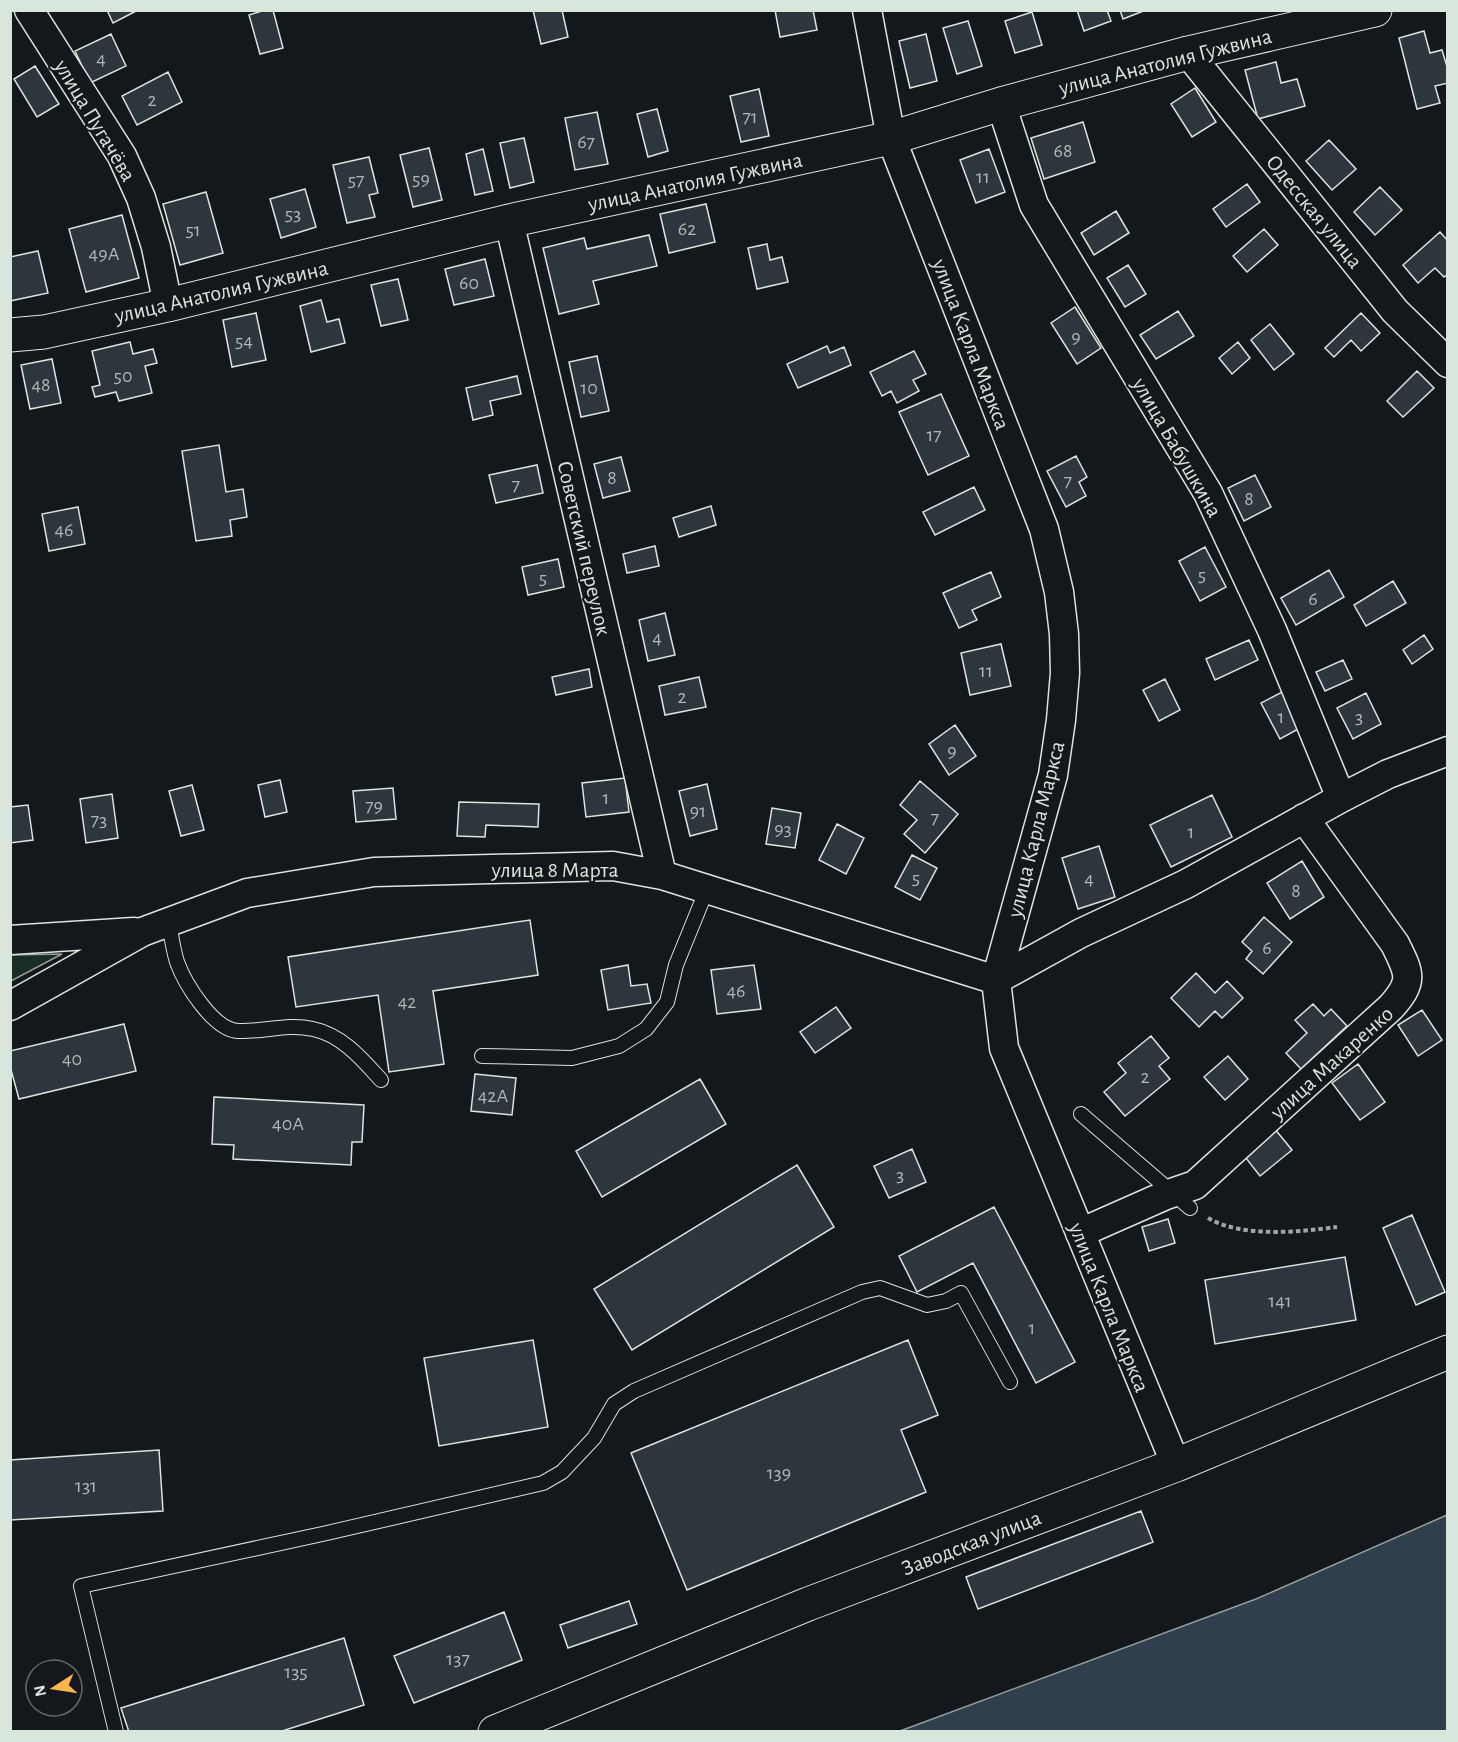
<svg xmlns="http://www.w3.org/2000/svg" width="1458" height="1742" font-family="'Alegreya Sans',sans-serif">
	<style>
		.green { fill: #1a2d24; stroke: #939e99; stroke-width: 1.5 }
		.water { fill: #2f3f4d; stroke: #939e99; stroke-width: 1.5 }
		.building { fill: #2c363c; stroke: #d8e6dc; stroke-width: 1.5 }
		.lines { fill: none; stroke-linecap: round; stroke-linejoin: round }
		.lane-casing { stroke: #d8e6dc; stroke-width: 16 }
		.street-casing { stroke: #d8e6dc; stroke-width: 31 }
		.secondary-casing { stroke: #d8e6dc; stroke-width: 35 }
		.path { stroke: #9da8a2; stroke-width: 4; stroke-dasharray: 4.5 3; stroke-linecap: butt }
		.lane { stroke: #14181c; stroke-width: 14 }
		.street { stroke: #14181c; stroke-width: 28 }
		.secondary { stroke: #14181c; stroke-width: 33 }
		.labels { text-anchor: middle; stroke-width: 4.5; stroke-linejoin: round; paint-order: stroke }
		.number-label { font-size: 20px; fill: #adbab4 }
		.street-label { font-size: 22px; fill: #d8e6dc; stroke: #14181c }
	</style>
	<rect width="100%" height="100%" fill="#14181c"/>
	<path class="green" d="M62 954 11 981V955Z"/>
	<path class="water" d="M1447 1515V1731H900L1256 1599Z"/>
	<path class="building" d="M107 10H138L113 23Z
		M265 10H273L283 48 260 54 249 15Z
		M533 10H562L568 37 541 44Z
		M775 10H813L817 30 780 37Z
		M1077 10H1107L1111 21 1084 31Z
		M1120 10H1146L1123 19Z
		M1032 12 1042 45 1015 53 1005 21Z
		M968 21 982 66 957 74 943 28Z
		M1424 31 1430 53 1442 50 1448 70V83L1435 86 1440 103 1417 109 1399 38Z
		M111 34 126 66 90 83 75 51Z
		M926 34 937 81 910 88 899 41Z
		M1276 62 1281 83 1297 79 1305 106 1258 119 1245 70Z
		M35 66 59 104 37 117 14 79Z
		M168 72 182 102 137 125 122 96Z
		M1195 88 1216 122 1192 137 1171 104Z
		M759 89 769 136 741 142 730 96Z
		M657 109 668 151 648 157 637 114Z
		M597 112 608 164 575 170 565 118Z
		M1083 122 1095 162 1044 179 1031 138Z
		M524 138 534 182 510 188 500 143Z
		M1329 140 1356 169 1332 190 1306 161Z
		M429 148 442 200 413 207 400 155Z
		M483 149 493 191 475 195 466 154Z
		M989 149 1005 192 976 203 960 160Z
		M369 157 378 193 369 195 375 217 347 223 333 165Z
		M1247 184 1260 202 1226 227 1213 209Z
		M1380 187 1402 210 1375 235 1354 212Z
		M305 189 316 227 281 238 270 199Z
		M206 192 223 253 180 265 163 204Z
		M706 204 715 242 669 253 660 214Z
		M1116 211 1129 233 1094 255 1081 233Z
		M122 215 139 278 86 292 69 229Z
		M1264 229 1278 245 1247 272 1233 256Z
		M1440 232 1448 241V274L1444 277 1435 268 1418 283 1403 265Z
		M649 235 657 266 593 281 599 304 559 314 543 248 584 238 587 249Z
		M767 244 770 260 782 257 788 282 757 289 748 248Z
		M38 251 48 293 10 301V257Z
		M485 259 494 296 454 305 445 269Z
		M1128 265 1146 294 1125 307 1107 278Z
		M398 279 408 320 381 326 371 285Z
		M321 300 327 322 339 319 345 343 311 352 300 306Z
		M1075 307 1101 348 1077 364 1051 323Z
		M1178 311 1194 336 1156 359 1140 335Z
		M256 313 266 360 232 367 223 320Z
		M1361 313 1380 333 1361 351 1351 340 1334 357 1325 348Z
		M1270 324 1294 354 1274 370 1251 340Z
		M130 342 133 354 153 349 157 363 145 366 152 393 119 401 116 392 95 397 92 387 100 385 92 351Z
		M1238 342 1250 358 1232 374 1219 358Z
		M827 346 830 353 844 347 851 365 798 388 787 364Z
		M914 351 926 374 913 380 919 391 897 403 891 391 882 396 870 372Z
		M597 356 609 411 581 417 569 362Z
		M52 359 61 403 30 409 21 365Z
		M1417 371 1434 388 1403 417 1387 401Z
		M517 376 521 394 490 401 493 415 473 420 466 388Z
		M941 394 969 456 928 475 899 412Z
		M219 445 226 492 243 489 247 517 230 520 232 536 196 541 182 451Z
		M1076 456 1087 477 1079 482 1086 496 1066 507 1047 471Z
		M621 457 630 491 603 498 594 464Z
		M537 465 543 493 496 503 489 475Z
		M1255 475 1271 507 1244 521 1228 488Z
		M974 487 985 510 935 535 923 512Z
		M711 506 716 525 679 537 673 518Z
		M78 507 85 544 49 551 42 514Z
		M655 546 659 566 627 573 623 554Z
		M1205 547 1226 587 1200 601 1179 561Z
		M558 559 564 587 528 595 522 567Z
		M1329 570 1344 597 1296 625 1281 598Z
		M991 572 1001 597 972 610 977 620 959 628 943 593Z
		M1393 581 1406 603 1366 626 1354 605Z
		M665 613 675 655 648 661 639 620Z
		M1424 635 1433 649 1412 664 1403 650Z
		M1249 640 1258 660 1215 680 1206 659Z
		M1001 644 1011 686 970 695 961 653Z
		M1343 660 1352 679 1325 691 1316 672Z
		M589 669 592 687 556 695 552 677Z
		M699 677 706 707 665 715 659 686Z
		M1165 679 1180 710 1159 721 1143 690Z
		M1282 692 1300 728 1280 739 1261 703Z
		M1366 693 1381 724 1353 739 1337 708Z
		M955 725 976 756 949 775 929 744Z
		M625 778 629 812 586 817 582 783Z
		M280 780 287 812 265 817 258 785Z
		M920 781 958 814 925 853 904 834 917 820 900 805Z
		M707 784 717 829 690 836 679 791Z
		M192 785 204 830 181 836 169 791Z
		M393 788 396 819 356 822 353 791Z
		M112 794 118 838 86 843 80 799Z
		M1212 795 1232 837 1171 867 1150 825Z
		M459 802 539 804 538 827 486 825 485 837 457 836Z
		M28 805 33 840 10 843V807Z
		M772 808 801 813 795 848 766 844Z
		M837 824 864 838 846 874 819 860Z
		M1099 846 1115 897 1078 909 1062 858Z
		M912 855 937 868 920 900 895 887Z
		M1302 861 1324 897 1290 919 1267 883Z
		M1264 917 1292 942 1263 974 1246 959 1252 951 1242 942Z
		M530 920 538 975 433 991 444 1064 389 1072 378 995 296 1007 288 957Z
		M628 965 631 986 647 984 651 1003 608 1010 601 970Z
		M754 965 761 1009 717 1014 711 970Z
		M1196 973 1215 993 1227 981 1243 998 1222 1018 1215 1011 1199 1027 1171 998Z
		M1313 1004 1324 1016 1331 1009 1347 1026 1301 1069 1286 1053 1307 1033 1295 1020Z
		M836 1007 851 1028 815 1053 800 1032Z
		M1422 1010 1442 1040 1418 1056 1398 1025Z
		M124 1024 136 1071 19 1099 10 1066V1051Z
		M1151 1036 1169 1058 1159 1066 1170 1079 1125 1116 1104 1092 1126 1073 1118 1063Z
		M1228 1056 1248 1079 1225 1100 1204 1077Z
		M1358 1064 1385 1102 1360 1120 1332 1083Z
		M475 1074 516 1078 512 1115 471 1111Z
		M700 1079 726 1124 602 1197 576 1151Z
		M214 1097 364 1105 362 1142H352L351 1165 233 1159 234 1145 212 1144Z
		M1274 1128 1292 1150 1260 1176 1242 1153Z
		M912 1149 926 1182 889 1198 874 1166Z
		M797 1165 834 1227 632 1350 594 1289Z
		M994 1207 1075 1362 1036 1383 973 1263 917 1292 899 1256Z
		M1412 1215 1445 1292 1416 1305 1383 1228Z
		M1168 1219 1175 1243 1149 1251 1142 1227Z
		M1345 1257 1356 1320 1215 1344 1205 1280Z
		M533 1340 548 1427 439 1446 424 1358Z
		M908 1340 938 1415 901 1430 926 1492 687 1590 631 1453Z
		M159 1450 163 1511 10 1520V1460Z
		M1141 1511 1153 1542 978 1609 966 1577Z
		M629 1601 637 1624 568 1648 560 1625Z
		M504 1612 522 1660 414 1703 394 1656Z
		M344 1638 364 1705 279 1732H129L121 1708Z"/>
	<g class="lines">
		<defs>
			<path id="lane" d="M169 922C171 935 173 949 177 962 185 984 214 1031 239 1031 264 1032 288 1023 313 1029 342 1035 362 1059 381 1080
				M482 1056 572 1058 619 1046 646 1029 667 1002 676 965 707 889
				M1081 1114 1190 1208
				M116 1732 81 1586 327 1533 543 1483 562 1472 594 1438 614 1404 634 1391 862 1292 880 1288 927 1305 946 1301 961 1293 1010 1382"/>
			<path id="street" d="M29 10 122 156 141 198 156 247 168 305
				M867 10 891 138 1044 529 1059 592 1064 634 1065 673 1061 720 1053 775 996 980 1004 1048 1176 1465
				M1188 53 1395 311 1448 363
				M1001 104 1034 205 1208 493 1272 630 1341 798
				M509 221 662 875
				M10 940 134 932
				M10 1006 142 932 247 893 374 872 613 866 662 875 996 980 1081 933 1186 884 1341 798 1388 774 1448 751
				M1080 1233 1166 1195 1195 1185 1391 1007C1414 981 1410 974 1395 944L1304 818"/>
			<path id="secondary" d="M10 335 44 332 168 305 509 221 891 138 1001 104 1188 53 1375 10
				M495 1732 808 1604 1176 1465 1448 1352"/>
		</defs>
		<use href="#lane" class="lane-casing"/>
		<use href="#street" class="street-casing"/>
		<use href="#secondary" class="secondary-casing"/>
		<path class="path" d="M1208 1218C1242 1238 1299 1232 1337 1227"/>
		<use href="#lane" class="lane"/>
		<use href="#street" class="street"/>
		<use href="#secondary" class="secondary"/>
	</g>
	<g class="labels">
		<g class="number-label">
			<text x="101" y="65">4</text>
			<text x="152" y="106">2</text>
			<text x="750" y="123">71</text>
			<text x="586" y="148">67</text>
			<text x="1063" y="157">68</text>
			<text x="983" y="183">11</text>
			<text x="421" y="185">59</text>
			<text x="356" y="186">57</text>
			<text x="293" y="220">53</text>
			<text x="687" y="235">62</text>
			<text x="193" y="236">51</text>
			<text x="104" y="260">49А</text>
			<text x="469" y="289">60</text>
			<text x="1076" y="343">9</text>
			<text x="244" y="347">54</text>
			<text x="123" y="382">50</text>
			<text x="41" y="391">48</text>
			<text x="589" y="394">10</text>
			<text x="934" y="441">17</text>
			<text x="612" y="484">8</text>
			<text x="1068" y="487">7</text>
			<text x="516" y="491">7</text>
			<text x="1249" y="505">8</text>
			<text x="64" y="536">46</text>
			<text x="1202" y="581">5</text>
			<text x="543" y="584">5</text>
			<text x="1313" y="605">6</text>
			<text x="657" y="644">4</text>
			<text x="986" y="677">11</text>
			<text x="682" y="703">2</text>
			<text x="1281" y="723">1</text>
			<text x="1359" y="723">3</text>
			<text x="952" y="757">9</text>
			<text x="606" y="804">1</text>
			<text x="374" y="812">79</text>
			<text x="698" y="817">91</text>
			<text x="935" y="824">7</text>
			<text x="99" y="826">73</text>
			<text x="783" y="835">93</text>
			<text x="1191" y="838">1</text>
			<text x="916" y="884">5</text>
			<text x="1089" y="885">4</text>
			<text x="1296" y="897">8</text>
			<text x="1267" y="954">6</text>
			<text x="736" y="997">46</text>
			<text x="407" y="1008">42</text>
			<text x="72" y="1065">40</text>
			<text x="1145" y="1083">2</text>
			<text x="493" y="1102">42А</text>
			<text x="288" y="1130">40А</text>
			<text x="900" y="1181">3</text>
			<text x="1280" y="1307">141</text>
			<text x="1032" y="1334">1</text>
			<text x="779" y="1479">139</text>
			<text x="86" y="1492">131</text>
			<text x="458" y="1665">137</text>
			<text x="296" y="1678">135</text>
		</g>
		<g class="street-label">
			<text transform="translate(1165 61) rotate(-14)" y="8">улица Анатолия Гужвина</text>
			<text transform="translate(96 120) rotate(59)" y="8">улица Пугачёва</text>
			<text transform="translate(695 181) rotate(-12)" y="8">улица Анатолия Гужвина</text>
			<text transform="translate(1315 211) rotate(51)" y="8">Одесская улица</text>
			<text transform="translate(221 291) rotate(-13)" y="8">улица Анатолия Гужвина</text>
			<text transform="translate(972 344) rotate(69)" y="8">улица Карла Маркса</text>
			<text transform="translate(1178 447) rotate(60)" y="8">улица Бабушкина</text>
			<text transform="translate(585 548) rotate(77)" y="8">Советский переулок</text>
			<text transform="translate(1035 829) rotate(-76)" y="8">улица Карла Маркса</text>
			<text x="555" y="877">улица 8 Марта</text>
			<text transform="translate(1331 1062) rotate(-42)" y="8">улица Макаренко</text>
			<text transform="translate(1110 1307) rotate(68)" y="8">улица Карла Маркса</text>
			<text transform="translate(971 1542) rotate(-21)" y="8">Заводская улица</text>
		</g>
	</g>
	<rect width="1458" height="1742" fill="none" stroke="#d8e6dc" stroke-width="24"/>
	<g transform="translate(54 1688) rotate(258)"><circle r="28" fill="#14181c" stroke="#626a69" stroke-width="1.5"/>
	<path d="M0-4.5L10 22L0 15L-10 22Z" fill="#ffb74d"/>
	<text y="-9" font-size="16" font-weight="bold" text-anchor="middle" fill="#d8e6dc">N</text>
	</g>
</svg>
